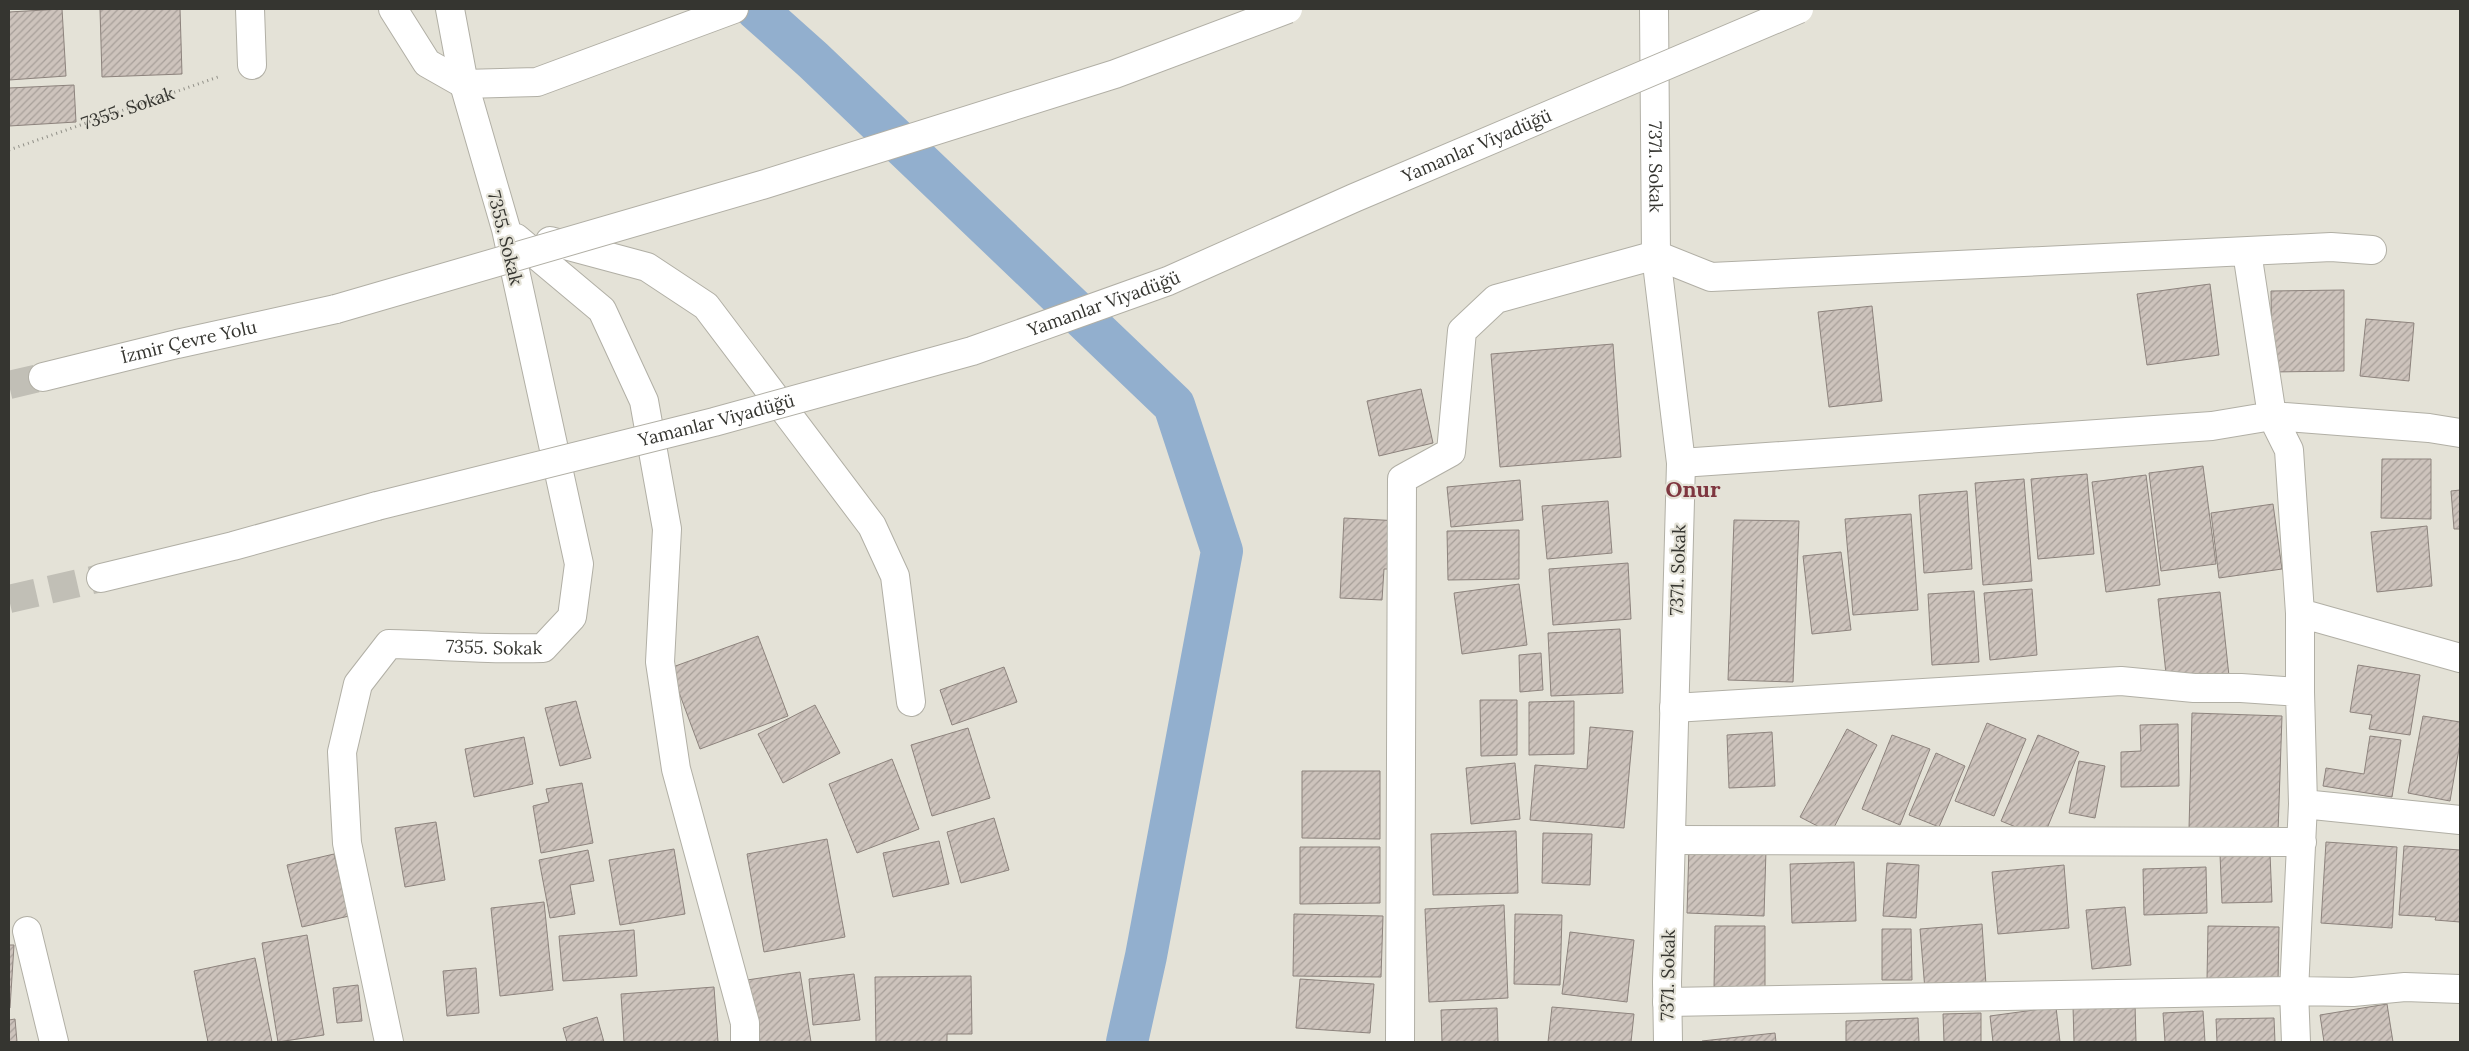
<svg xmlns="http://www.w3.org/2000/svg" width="2469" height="1051" font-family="Lora,serif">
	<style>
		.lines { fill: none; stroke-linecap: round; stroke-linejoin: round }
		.canal { stroke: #92afce; stroke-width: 42 }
		.building { fill: url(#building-hatch); stroke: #8d837d }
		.highway-tunnel { stroke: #c1bfb6; stroke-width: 28; stroke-dasharray: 28 14; stroke-linecap: butt }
		.street-casing { stroke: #b1afa5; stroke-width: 30 }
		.secondary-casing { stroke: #b1afa5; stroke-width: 30 }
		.highway-casing { stroke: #b1afa5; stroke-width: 30 }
		.path { stroke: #908f87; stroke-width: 3; stroke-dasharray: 1 4; stroke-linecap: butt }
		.street { stroke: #fff; stroke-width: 28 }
		.secondary { stroke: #fff; stroke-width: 28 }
		.highway { stroke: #fff; stroke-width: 28 }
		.highway-bridge-casing { stroke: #b1afa5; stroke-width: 30; stroke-linecap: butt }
		.highway-bridge { stroke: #fff; stroke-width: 28 }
		.labels { text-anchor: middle; stroke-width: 4.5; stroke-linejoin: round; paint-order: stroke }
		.street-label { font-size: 18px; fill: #353530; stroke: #e4e2d7 }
		.district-label { font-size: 22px; font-weight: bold; fill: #7e363f; stroke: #e4e2d7 }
	</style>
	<defs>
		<pattern id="building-hatch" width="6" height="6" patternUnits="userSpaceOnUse" patternTransform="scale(1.25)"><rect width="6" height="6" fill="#cdc3bc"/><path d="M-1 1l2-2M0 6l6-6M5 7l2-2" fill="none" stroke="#a79f99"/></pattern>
	</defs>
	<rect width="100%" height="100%" fill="#e4e2d7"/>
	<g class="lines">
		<path class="canal" d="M756 9 813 60 1174 405 1222 551 1146 956 1127 1042"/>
	</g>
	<path class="building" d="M62 9 66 76 9 80V12Z
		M100 9H180L182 74 102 77Z
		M74 85 76 122 9 126V88Z
		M2210 284 2219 355 2147 365 2137 294Z
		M2344 290V371L2272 372 2271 291Z
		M1872 306 1882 401 1829 407 1818 312Z
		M2366 319 2414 323 2409 381 2360 376Z
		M1613 344 1621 457 1500 467 1491 354Z
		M1421 389 1433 443 1379 456 1367 401Z
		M2382 459H2431V519L2381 518Z
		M2203 466 2216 564 2161 571 2149 473Z
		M2087 474 2094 554 2038 559 2031 479Z
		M2146 475 2160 585 2106 592 2092 482Z
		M2024 479 2032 581 1983 585 1975 483Z
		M1520 480 1523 520 1451 527 1447 487Z
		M2460 490V529H2454L2451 491Z
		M1967 491 1972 569 1924 573 1919 495Z
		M1608 501 1612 553 1547 559 1542 506Z
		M2273 504 2282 569 2219 578 2211 513Z
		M1911 514 1918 610 1853 615 1845 519Z
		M1344 518 1400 521 1398 569H1384L1382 600 1340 598Z
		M1734 520 1799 521 1793 682 1728 680Z
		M2427 526 2432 586 2377 592 2371 532Z
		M1519 530V579L1448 580 1447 531Z
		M1841 552 1851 630 1812 634 1803 556Z
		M1628 563 1631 619 1553 625 1549 569Z
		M1519 584 1527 645 1462 654 1454 593Z
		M2032 589 2037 655 1990 660 1984 593Z
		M1974 591 1979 662 1932 665 1928 594Z
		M2220 592 2229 676 2167 683 2158 599Z
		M1620 629 1623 693 1551 696 1548 633Z
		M758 636 788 716 700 749 670 668Z
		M1541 653 1543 690 1520 692 1519 655Z
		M2358 665 2420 675 2410 735 2369 729 2372 715 2350 712Z
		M1004 667 1017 702 952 725 940 690Z
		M1480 700H1517V755L1481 756Z
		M576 701 591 758 560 766 545 708Z
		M1574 701V754L1529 755V702Z
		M815 705 840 753 783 783 758 734Z
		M2192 713 2282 716 2278 832 2189 829Z
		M2423 716 2460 722V743L2450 801 2408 793Z
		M1987 723 2026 739 1994 816 1955 801Z
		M2178 724 2179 786 2121 787V752L2141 751 2140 725Z
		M1590 727 1633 731 1624 828 1530 820 1535 765 1587 769Z
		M968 728 990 798 932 816 911 745Z
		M1847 729 1877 745 1831 833 1800 817Z
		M1772 732 1775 786 1729 788 1727 735Z
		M1892 735 1930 749 1900 825 1862 809Z
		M2038 735 2079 752 2043 838 2001 821Z
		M2370 736 2401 740 2392 797 2323 786 2326 768 2364 774Z
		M524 737 533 784 474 797 465 749Z
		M1936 753 1965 766 1939 827 1909 815Z
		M892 759 919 829 857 853 829 784Z
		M2079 761 2105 766 2095 818 2069 813Z
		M1515 763 1520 819 1471 824 1466 768Z
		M1302 771H1380V839L1302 838Z
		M582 783 593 843 541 853 533 806 549 802 546 789Z
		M994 818 1009 870 961 883 947 832Z
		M436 822 445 880 405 887 395 828Z
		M1516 831 1518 893 1433 895 1431 834Z
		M1543 833 1592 834 1590 885 1542 883Z
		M827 839 845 937 764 952 747 854Z
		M939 841 949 884 893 897 883 853Z
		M2326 842 2397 847 2392 928 2321 923Z
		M2404 846 2460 850V922L2435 920 2436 917 2399 915Z
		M1300 847H1380V903L1300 904Z
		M1689 847 1766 850 1764 916 1687 913Z
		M674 849 685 914 620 925 609 860Z
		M588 850 594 881 570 885 575 914 550 918 539 860Z
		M2270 853 2272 902 2222 903 2220 854Z
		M334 854 349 916 302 927 287 865Z
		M1854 862 1856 921 1792 923 1790 864Z
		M1887 863 1919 865 1916 918 1883 916Z
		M2064 865 2069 928 1998 934 1992 872Z
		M2206 867 2207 913 2144 915 2143 869Z
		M544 902 553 990 500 996 491 908Z
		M1504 905 1508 998 1429 1002 1425 909Z
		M2125 907 2131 965 2092 969 2086 910Z
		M1294 914 1383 916 1381 977 1293 976Z
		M1515 914 1562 915 1560 985 1514 984Z
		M1982 924 1986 985 1925 990 1920 929Z
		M1715 926H1765V991L1714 990Z
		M2208 926 2279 927 2278 982 2207 980Z
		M1882 929H1911L1912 980H1882Z
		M634 930 637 976 563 981 559 936Z
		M1570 932 1634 940 1627 1002 1562 994Z
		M307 935 324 1035 278 1042 262 943Z
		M9 945H14L10 1008H9Z
		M255 958 272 1042H208L194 971Z
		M476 968 479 1013 447 1016 443 971Z
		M800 972 811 1042H757L747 980Z
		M854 974 860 1020 813 1025 809 979Z
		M971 976 972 1034H947V1042H876L875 977Z
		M1300 979 1374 984 1370 1033 1296 1028Z
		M358 985 362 1021 337 1023 333 988Z
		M714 987 718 1042H624L621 994Z
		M2135 1004 2136 1042H2074L2073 1006Z
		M2387 1004 2393 1042H2324L2320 1015Z
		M1552 1007 1634 1014 1631 1042H1548Z
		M2056 1007 2060 1042H1993L1990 1016Z
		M1497 1008 1498 1042H1442L1441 1010Z
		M2203 1011 2205 1042H2165L2163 1013Z
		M1981 1013V1042H1944L1943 1014Z
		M597 1017 604 1042H567L563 1028Z
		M1918 1018 1919 1042H1846V1021Z
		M2274 1018 2275 1042H2217L2216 1019Z
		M15 1019 17 1042H9V1020Z
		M1775 1033 1776 1042H1703L1702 1041Z"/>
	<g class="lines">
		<path class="highway-tunnel" d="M9 385 43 377
			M9 599 101 578"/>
		<defs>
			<path id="street" d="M250 9 252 65
				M450 9 464 84
				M516 238 602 310 644 401 667 529 660 662 676 769 745 1023V1042
				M550 241 647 267 706 306 872 526 895 576 911 702
				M2247 252 2272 416 2289 450 2300 613V692L2303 804 2294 991 2296 1042
				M1681 463 2212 426 2272 416 2429 428 2460 433
				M2300 613 2460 658
				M1674 708 2121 681 2194 688H2241L2300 692
				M2303 804 2460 820
				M1671 840 2302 842
				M27 931 54 1042
				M1667 1002 2294 991 2353 992 2405 987 2460 989
				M1400 1042 1402 479 1451 452 1462 331 1496 299 1656 255 1711 277 2331 247 2372 250"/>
			<g id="secondary">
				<path d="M393 9 427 63 464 84 537 82 734 9"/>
				<path id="s2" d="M1654 9 1656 255 1681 463 1667 982 1668 1042"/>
				<path id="s3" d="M389 1042 347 843 342 752 358 684 389 644C441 645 491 650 543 648L572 617 579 564 506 229 464 84"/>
			</g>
			<g id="highway">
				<path id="s4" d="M43 377 177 344 336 309"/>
				<path d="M101 578 233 546 377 506"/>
			</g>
		</defs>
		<use href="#street" class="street-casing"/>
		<use href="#secondary" class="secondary-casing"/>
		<use href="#highway" class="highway-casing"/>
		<path class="path" id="s1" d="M9 150 218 77"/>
		<use href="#street" class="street"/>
		<use href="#secondary" class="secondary"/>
		<use href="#highway" class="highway"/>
		<defs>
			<g id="highway-bridge">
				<path d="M336 309 762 185 1115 74 1288 9"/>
				<path id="s5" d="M377 506 714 422 972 351 1168 281 1354 198 1799 9"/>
			</g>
		</defs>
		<use href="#highway-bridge" class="highway-bridge-casing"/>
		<use href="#highway-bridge" class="highway-bridge"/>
	</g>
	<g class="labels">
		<g class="street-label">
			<text dy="6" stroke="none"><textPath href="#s1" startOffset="126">7355. Sokak</textPath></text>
			<text dy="6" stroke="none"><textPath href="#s5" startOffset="1160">Yamanlar Viyadüğü</textPath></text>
			<text dy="6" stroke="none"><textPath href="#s2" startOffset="158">7371. Sokak</textPath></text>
			<text transform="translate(505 238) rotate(76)" y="6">7355. Sokak</text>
			<text dy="6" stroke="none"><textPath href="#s5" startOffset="755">Yamanlar Viyadüğü</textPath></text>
			<text dy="6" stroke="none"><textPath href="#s4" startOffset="150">İzmir Çevre Yolu</textPath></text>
			<text dy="6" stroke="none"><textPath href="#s5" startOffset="350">Yamanlar Viyadüğü</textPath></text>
			<text transform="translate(1678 570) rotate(-88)" y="6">7371. Sokak</text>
			<text dy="6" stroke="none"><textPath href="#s3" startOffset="520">7355. Sokak</textPath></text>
			<text transform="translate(1668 975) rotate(-89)" y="6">7371. Sokak</text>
		</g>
		<g class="district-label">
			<text x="1693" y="497">Onur</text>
		</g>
	</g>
	<rect width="2469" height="1051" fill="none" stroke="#353530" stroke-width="20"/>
</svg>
